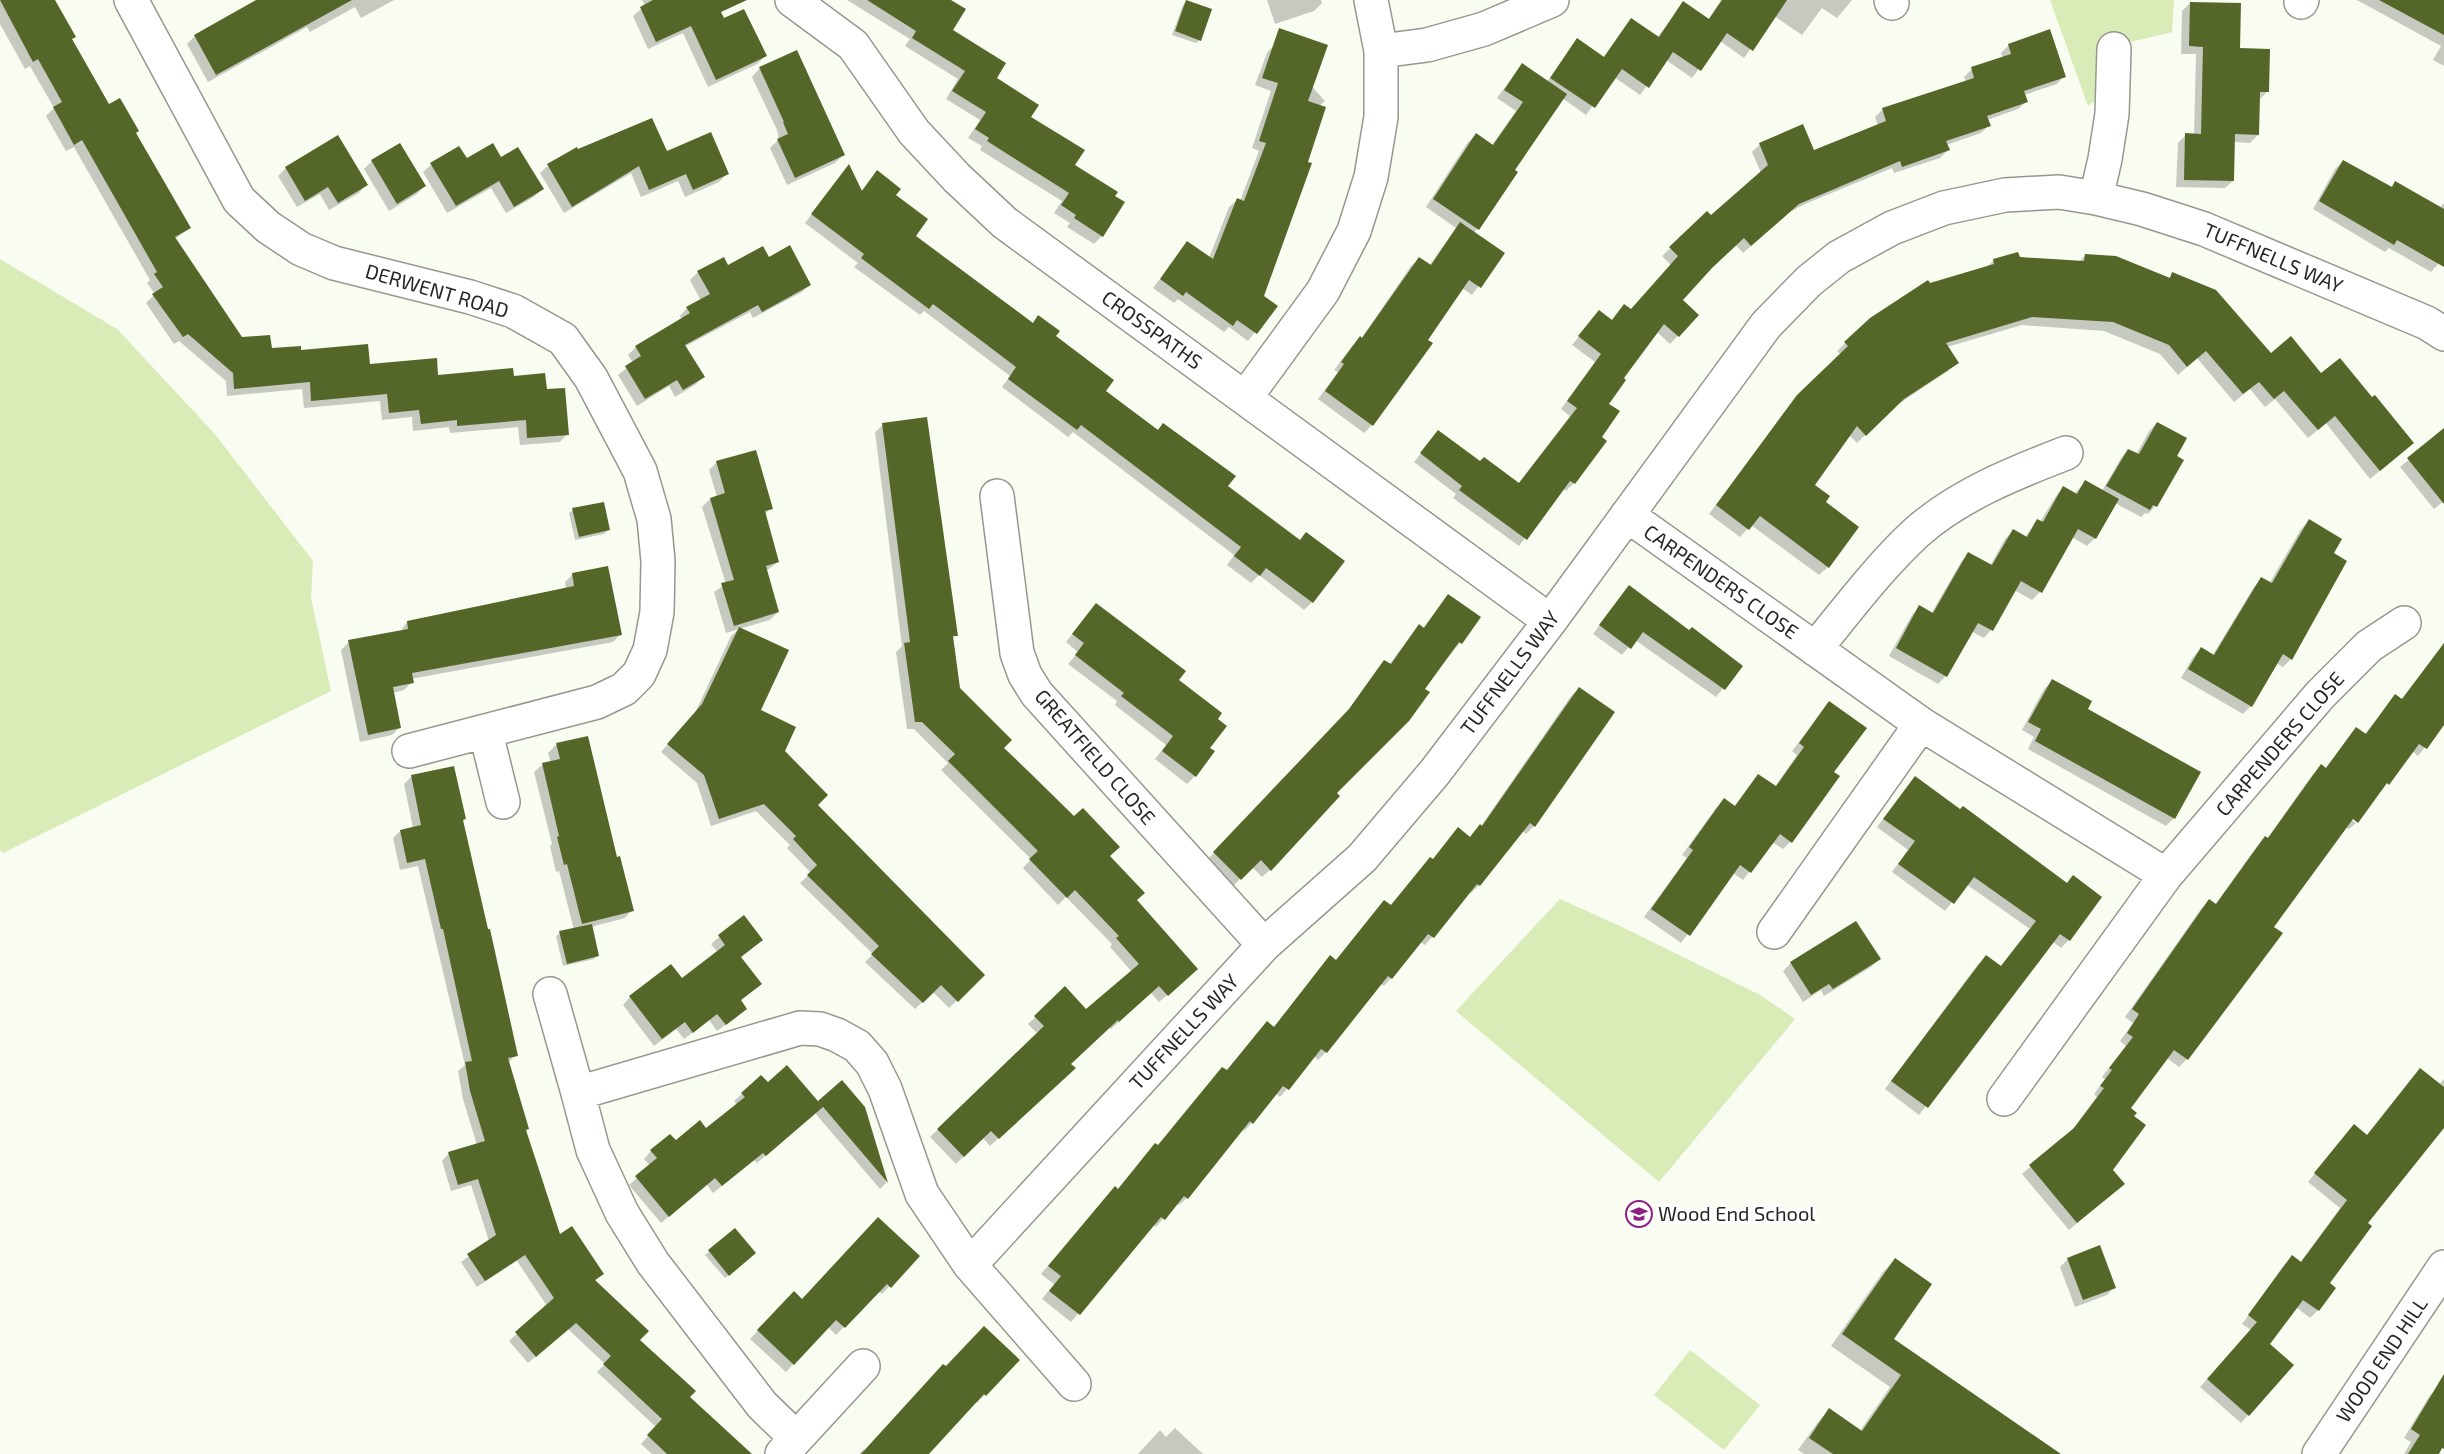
<svg xmlns="http://www.w3.org/2000/svg" width="2444" height="1454" font-family="'Exo 2',sans-serif">
	<style>
		.green { fill: #d9ebb6 }
		.shadow { fill: #0003 }
		.building { fill: #556728 }
		.lines { fill: none; stroke-linecap: round; stroke-linejoin: round }
		.minor-casing { stroke: #95988e; stroke-width: 36 }
		.minor { stroke: #fff; stroke-width: 33 }
		.labels { text-anchor: middle; stroke-width: 6; stroke-linejoin: round; paint-order: stroke }
		.street-label { font-size: 20px; fill: #262823; stroke: #fff }
		.poi-label { font-size: 20px; fill: #262823; stroke: #fff; text-anchor: start }
	</style>
	<rect width="100%" height="100%" fill="#f8fcf1"/>
	<path class="green" d="M2050 0H2174L2172 32 2122 44 2123 80 2088 106Z
		M0 259 117 329 214 433 313 561 311 598 331 691 3 853 0 850Z
		M1560 899 1620 926 1760 995 1795 1019 1659 1182 1456 1011Z
		M1690 1350 1760 1405 1724 1450 1654 1395Z"/>
	<path class="shadow" d="M0 0H52L74 37 71 40 109 106 135 133 189 228 174 240 241 339 270 350 300 351 368 366 437 376 512 378 546 391 567 434 560 442 520 445 518 427 450 433 449 427 413 431 412 417 382 420 380 401 304 408 302 389 227 396 226 381 179 341 174 344 146 303 155 294 147 283 150 280 74 147 66 151 46 116 54 108 30 66 25 69 0 24Z
		M259 0H394L361 18 355 7 310 32 307 27 208 82 187 44 195 36Z
		M642 0H714L723 20 765 56 757 64 708 87 683 33 648 49 633 16 645 6Z
		M847 0H948L951 30 1073 165 1102 236 1094 244 1067 227 1070 223 1054 213 1062 201 980 150 982 146 968 138 980 120 946 99 958 79 905 46 910 39Z
		M1267 0H1321L1322 3 1314 11 1275 24Z
		M1721 0H1852L1837 18 1822 8 1802 35 1774 16 1744 58 1720 41 1692 78 1666 60 1640 95 1614 77 1586 115 1562 98 1513 171 1516 173 1474 233 1503 253 1472 295 1462 288 1372 425 1364 433 1318 399 1338 372 1334 370 1352 346 1361 339 1411 266 1419 259 1429 266 1456 228 1426 207 1468 142 1476 135 1492 145 1516 111 1497 98 1522 65 1547 82 1577 40 1603 58 1631 20 1657 38 1683 3 1708 20Z
		M2357 0H2444V66L2433 60 2441 46Z
		M1186 2 1200 40 1196 43 1172 35 1183 5Z
		M2190 3 2238 50 2268 91 2260 99 2258 135 2250 143 2234 142 2233 181 2225 188 2176 187 2178 143 2186 135H2194L2196 54H2181L2182 11Z
		M1274 45 1325 101 1319 106 1306 163 1262 296 1275 306 1248 341 1229 327 1224 332 1178 299 1174 303 1153 288 1188 243 1209 258 1229 207 1237 200 1240 201 1259 151 1252 148 1271 91 1255 85 1267 53Z
		M2009 45 2064 76 2057 84 2024 95 2026 102 2018 109 1987 120 1989 125 1981 133 1946 145 1948 150 1940 158 1894 173 1892 168 1805 204 1790 212 1743 253 1735 244 1708 270 1681 300 1697 315 1670 344 1657 332 1622 379 1607 404 1600 437 1574 483 1566 491 1563 488 1519 546 1453 498 1456 494 1414 462 1438 432 1480 463 1518 484 1570 416 1561 409 1595 362 1572 345 1599 312 1611 321 1624 306 1631 311 1671 265 1662 256 1707 213 1711 217 1761 173 1752 152 1760 144 1813 152 1878 126 1875 117 1883 109 1966 82 1964 77 1972 69 2003 58 2001 53Z
		M796 52 843 155 835 163 787 185 770 148 779 139 777 130 752 77 759 69Z
		M459 148 466 161 501 159 542 189 534 197 506 213 491 188 447 213 423 172 431 165Z
		M576 149 578 151 666 153 727 174 719 182 685 197 678 181 641 197 631 173 564 213 540 173 548 166Z
		M372 161 424 186 417 194 389 211 364 169Z
		M2343 161 2390 188 2395 183 2440 208 2444 203V266L2439 263 2431 272 2389 248 2385 252 2313 209 2335 169Z
		M849 166 860 192 877 172 894 196 913 236 1032 324 1039 317 1104 392 1226 486 1312 602 1304 610 1259 575 1251 583 1227 565 1234 555 1073 432 1068 437 1002 387 1010 376 924 311 920 315 854 267 858 263 805 223Z
		M286 168 366 185 359 193 329 210 320 194 297 207 278 176Z
		M2085 255 2168 279 2173 274 2270 355 2321 376 2403 452 2370 479 2326 423 2308 438 2275 399 2265 407 2250 389 2234 402 2197 358 2178 375 2160 354 2104 331 2022 325 1947 347 1957 363 1948 371 1894 407 1857 443 1849 435 1813 485 1823 503 1828 567 1819 575 1751 525 1740 537 1709 514 1789 406 1841 355 1837 351 1871 319 1930 285 1987 267 1993 261 2019 258 2079 262Z
		M723 259 728 267 769 259 810 284 802 292 753 318 750 312 684 347 703 377 695 385 675 397 669 386 637 406 618 375 633 363 628 355 636 347 682 319 680 316 687 308 701 301 690 280 698 272Z
		M2157 423 2175 457 2182 460 2155 506 2148 514 2145 513 2141 517 2115 503 2095 538 2087 546 2072 537 2040 592 2032 600 2014 590 1991 630 1984 638 1971 631 1946 676 1938 684 1889 656 1912 615 1920 607 1931 614 1961 562 1968 554 1990 566 2005 539 2013 531 2025 537 2037 520 2040 522 2056 496 2063 488 2074 494 2085 482 2102 491 2121 458 2128 450 2136 455 2149 431Z
		M883 425 956 635 952 639 958 689 1002 748 1109 856 1135 900 1188 977 1159 1002 1151 993 1111 1029 1109 1027 1070 1064 1066 1076 990 1146 983 1138 956 1164 930 1137 1038 1034 1028 1024 1065 989 1086 1011 1132 972 1110 947 1112 944 1066 897 1058 905 1023 868 1031 859 941 770 948 763 914 729H907L896 652 902 646 875 432Z
		M2441 433 2444 437V501L2434 509 2400 467Z
		M717 462 771 508 764 515 778 562 766 571 778 612 770 620 739 629 759 711 816 805 983 975 949 1008 933 992 915 1009 865 962 873 954 800 883 811 873 787 848 790 845 756 811 711 826 697 783 661 752 695 713 731 636 739 629 726 633 714 592 726 584 702 507 710 499 717 497 709 470Z
		M573 510 608 530 604 534 575 540 569 513Z
		M2309 521 2332 554 2291 659 2283 667 2276 663 2251 706 2243 714 2181 678 2193 657 2201 649 2212 656 2254 587 2262 579 2269 584 2301 529Z
		M573 574 621 634 613 642 411 679 412 682 404 690 393 693 400 727 392 735 360 742 341 650 349 642 400 632 407 622 566 589 565 582Z
		M1629 587 1689 632 1741 666 1716 697 1635 640 1622 655 1593 634Z
		M1448 595 1460 643 1335 793 1338 796 1270 870 1262 877 1252 867 1232 887 1206 861 1342 719 1377 670 1385 662 1389 665 1412 634 1419 626 1423 628Z
		M1089 612 1177 680 1216 719 1208 748 1195 776 1187 784 1155 759 1166 745 1115 705 1117 701 1068 664 1078 652 1066 642Z
		M2434 658 2444 664V723L2418 756 2412 751 2380 792 2346 816 2356 823 2349 829 2345 827 2272 927 2214 1022 2187 1059 2179 1067 2167 1058 2129 1108 2111 1170 2115 1191 2069 1230 2022 1174 2069 1134 2097 1097 2094 1094 2105 1079 2102 1077 2126 1046 2120 1041 2133 1023 2125 1017 2201 909 2209 901 2215 905 2258 845 2265 837 2267 839 2313 774 2321 766 2325 769 2356 729 2364 735 2395 696 2401 700Z
		M2052 681 2086 709 2174 818 2166 826 2028 749 2034 737 2022 730 2044 689Z
		M1579 689 1534 826 1526 834 1522 831 1479 885 1471 893 1469 891 1432 937 1425 945 1420 942 1391 978 1384 986 1380 983 1326 1052 1318 1060 1314 1056 1287 1089 1280 1097 1276 1094 1252 1123 1244 1131 1242 1129 1187 1198 1179 1205 1176 1203 1156 1227 1153 1224 1071 1322 1042 1299 1054 1284 1041 1274 1107 1196 1117 1190 1226 1072 1259 1031 1267 1023 1273 1028 1330 957 1336 961 1390 906 1430 859 1432 860 1469 838 1481 826 1571 696Z
		M1829 703 1832 772 1790 842 1783 849 1772 842 1743 880 1733 873 1681 943 1644 917 1687 858 1682 855 1716 808 1724 800 1734 807 1758 775 1775 787 1797 755 1792 751Z
		M586 738 616 859 632 910 625 918 591 927 597 956 594 959 563 966 556 936 560 933 574 930 559 871 556 872 550 846 552 844 534 772 542 765 551 763 548 753 556 745Z
		M411 777 462 821 516 1055 508 1063 527 1129 525 1131 559 1236 602 1274 594 1282 638 1341 688 1397 750 1454H652L641 1444 656 1427 597 1372 605 1364 568 1329 528 1363 509 1341 547 1306 517 1261 477 1287 461 1262 489 1241 471 1185 451 1191 442 1161 449 1153 477 1145 463 1099 458 1071 465 1065 418 866 400 870 393 838 400 831 413 828 404 784Z
		M1915 778 2069 940 2061 948 2052 941 1919 1115 1885 1089 1978 964 1986 957 2000 967 2030 929 1966 884 1945 911 1892 872 1908 850 1877 827Z
		M743 917 740 958 760 984 740 1001 738 1016 717 1031 709 1020 684 1039 676 1029 654 1046 623 1005 630 997 682 980 718 953 711 944Z
		M1879 959 1871 967 1824 996 1821 990 1803 1002 1783 971 1791 963Z
		M2444 1079V1125L2366 1223 2328 1284 2318 1310 2310 1318 2296 1307 2268 1345 2248 1415 2241 1423 2200 1387 2251 1330 2242 1324 2284 1265 2292 1257 2300 1263 2340 1208 2308 1182 2346 1134 2366 1136 2439 1085Z
		M842 1082 864 1108 886 1183 880 1189 815 1113 757 1163 754 1160 713 1193 707 1185 661 1223 629 1185 650 1166 644 1159 651 1151 706 1130 737 1105 734 1101 742 1094 767 1084 818 1103Z
		M735 1230 751 1257 725 1278 705 1255Z
		M918 1256 882 1294 878 1291 836 1335 828 1327 786 1372 750 1339 786 1301 802 1300Z
		M2068 1259 2114 1287 2107 1295 2075 1307 2060 1267Z
		M1895 1260 1892 1340 2059 1454H1804L1798 1450 1818 1422 1829 1410 1860 1431 1890 1387 1831 1346 1883 1272Z
		M1018 1360 977 1403 976 1401 927 1454H859L864 1449 865 1451 946 1368Z
		M2444 1383V1442L2437 1454H2404L2411 1442 2404 1438 2430 1395Z
		M1175 1428 1203 1454H1138L1160 1430 1166 1437Z"/>
	<path class="building" d="M0 0H55L76 37 72 39 109 104 120 98 139 131 136 133 191 228 175 237 242 337 270 335 272 348 301 346V350L368 344 370 364 437 358 438 375 513 368 514 376 545 373 547 389 565 388 569 435 527 438 526 420 457 426V420L421 424 419 410 389 413 387 394 311 401 310 382 234 389 233 373 188 334 183 337 152 294 163 287 154 274 157 272 82 140 74 145 53 107 62 102 38 59 33 62Z
		M256 0H352L216 75 194 35Z
		M653 0H747L721 12 724 18 744 9 767 56 716 80 691 26 656 42 640 7Z
		M867 0H951L966 9 953 30 1006 63 997 78 1039 105 1031 117 1085 150 1075 165 1118 192 1115 196 1125 202 1103 237 1074 218 1076 215 1061 205 1069 193 987 141 989 138 975 129 986 112 952 91 965 71 912 38 916 31Z
		M1186 0 1212 9 1201 41 1175 31Z
		M1722 0H1787L1753 51 1727 33 1701 71 1673 52 1649 88 1622 69 1595 108 1550 78 1577 38 1604 57 1631 18 1659 37 1683 1 1709 19Z
		M2379 0H2444V35Z
		M2190 2 2241 3 2240 48 2270 49 2269 92H2260L2259 135 2235 134 2234 181 2184 180 2185 133 2201 134 2203 47 2189 46Z
		M1279 28 1328 45 1308 101 1326 107 1308 162 1312 163 1264 296 1278 306 1257 334 1237 320 1233 326 1186 292 1183 296 1160 279 1187 241 1213 259 1237 198 1244 201 1266 143 1259 141 1278 83 1262 78Z
		M2050 29 2066 77 2024 91 2028 102 1987 116 1991 126 1946 141 1950 150 1902 167 1900 161 1799 204 1751 246 1744 238 1712 268 1683 300 1699 315 1679 337 1664 324 1624 378 1626 380 1609 404 1620 411 1602 437 1607 441 1575 484 1570 481 1527 540 1459 490 1462 486 1420 453 1438 430 1480 461 1484 457 1519 483 1577 408 1567 401 1601 354 1578 336 1599 310 1612 320 1624 304 1631 309 1678 256 1669 247 1707 211 1711 215 1768 165 1759 143 1803 124 1814 150 1886 121 1882 108 1974 78 1971 67 2011 54 2008 44Z
		M797 50 845 155 795 178 777 139 788 134 783 122H784L759 67Z
		M1522 63 1567 94 1515 170 1518 172 1479 230 1433 199 1476 133 1493 145 1523 102 1504 90Z
		M652 118 667 151 711 132 729 174 693 190 686 174 649 190 639 166 572 207 547 164 577 147 578 149Z
		M338 135 368 185 338 203 328 187 305 201 285 167Z
		M400 143 426 186 397 204 371 160Z
		M493 143 501 157 518 147 544 189 514 207 499 181 456 206 430 163 459 146 467 158Z
		M2343 160 2392 187 2395 181 2444 209V267L2397 240 2394 245 2319 201Z
		M849 164 862 191 877 170 901 189 896 195 928 219 916 236 1033 323 1038 315 1060 331 1056 336 1114 380 1106 391 1158 430 1163 423 1236 476 1228 486 1300 540 1306 532 1345 561 1313 603 1266 568 1260 576 1234 556 1241 547 1081 425 1077 430 1008 379 1016 367 933 304 929 309 861 258 864 254 811 214Z
		M1460 222 1505 253 1481 288 1469 280 1428 340 1433 343 1373 426 1325 391 1344 364 1341 362 1360 336 1362 338 1419 257 1431 265Z
		M790 245 811 285 762 312 758 305 685 345 705 377 683 390 677 380 645 399 625 366 641 356 635 346 690 313 686 307 710 294 697 271 724 257 728 265 763 246 769 257Z
		M2018 252 2020 257 2084 261 2085 254 2116 256 2170 278 2172 272 2216 290 2271 353 2291 336 2321 373 2340 358 2372 397 2375 395 2414 443 2380 471 2335 416 2318 430 2284 391 2274 399 2259 382 2243 394 2206 351 2187 367 2169 345 2113 322 2032 317 1946 343 1959 363 1904 399 1866 436 1857 426 1815 485 1830 496 1826 502 1859 527 1829 568 1760 516 1749 530 1716 505 1797 395 1848 346 1844 342 1870 318 1928 280 1930 283 1994 264 1993 259Z
		M927 417 958 636H953L960 688 1012 740 1004 748 1026 769 1074 816 1083 808 1120 847 1110 856 1145 893 1137 900 1198 969 1168 996 1159 986 1119 1022 1118 1020 1071 1064 1076 1068 999 1139 991 1131 964 1157 937 1129 1044 1026 1034 1016 1065 986 1086 1009 1139 964 1116 938 1119 936 1075 890 1067 898 1029 859 1038 851 948 761 955 754 922 722H915L904 643 910 642 882 423Z
		M2157 422 2187 438 2177 456 2184 460 2157 507 2153 505 2150 510 2106 486 2128 449 2139 454Z
		M2444 428V504L2407 458Z
		M756 450 773 509 765 511 779 562 766 566 779 612 734 626 721 583 734 580 710 498 725 493 716 461Z
		M2085 480 2119 499 2096 539 2078 529 2042 593 2021 581 1993 631 1978 623 1947 677 1896 648 1919 605 1933 613 1968 552 1992 565 2013 529 2027 537 2037 519 2043 522 2063 486 2077 494Z
		M604 502 610 530 579 537 572 508Z
		M2309 519 2342 539 2334 553 2347 561 2292 660 2283 654 2252 707 2188 669 2201 647 2214 655 2261 577 2272 583Z
		M608 566 622 635 412 673 414 683 393 687 401 728 368 735 348 640 408 629 407 621 574 586 572 573Z
		M1629 585 1689 630 1692 627 1743 666 1725 690 1643 632 1631 649 1599 625Z
		M1448 594 1481 617 1462 644 1459 642 1425 689 1430 692 1409 721 1337 793 1340 796 1271 871 1261 860 1241 880 1213 852 1349 709 1384 660 1391 664 1419 624 1424 628Z
		M1096 603 1186 671 1179 680 1222 713 1218 719 1227 726 1210 748 1215 751 1196 777 1162 751 1173 736 1121 696 1124 693 1075 655 1084 643 1072 634Z
		M739 627 789 650 761 710 796 727 785 751 828 795 818 805 985 975 958 1002 941 985 923 1003 871 954 879 946 807 875 817 865 793 839 796 836 764 804 719 819 704 775 667 744 702 704Z
		M2444 643V725L2427 749 2419 744 2389 785 2387 783 2358 823 2353 819 2274 927 2283 933 2188 1060 2174 1050 2137 1100 2131 1108 2137 1113 2134 1116 2146 1125 2113 1170 2125 1184 2077 1223 2029 1165 2074 1128 2104 1088 2100 1086 2112 1070 2109 1068 2133 1037 2127 1033 2139 1014 2132 1009 2209 899 2216 904 2265 836 2268 838 2321 764 2326 768 2356 727 2366 734 2395 694 2402 699Z
		M2052 679 2092 701 2088 709 2201 772 2175 819 2035 741 2041 729 2028 722Z
		M1579 687 1615 712 1535 827 1530 823 1480 886 1477 884 1434 938 1428 934 1392 979 1388 976 1327 1053 1321 1049 1289 1090 1283 1086 1253 1124 1250 1121 1188 1199 1184 1196 1165 1220 1161 1217 1080 1315 1049 1291 1061 1276 1048 1266 1115 1186 1118 1189 1155 1143 1158 1145 1222 1067 1227 1070 1267 1021 1274 1027 1330 955 1336 960 1384 900 1391 905 1430 857 1433 859 1458 827 1470 837 1480 824 1482 826Z
		M1829 701 1867 728 1834 772 1840 776 1792 843 1780 834 1751 873 1740 865 1690 936 1651 909 1693 850 1689 847 1724 798 1735 806 1758 774 1776 786 1804 747 1799 743Z
		M588 736 617 857 620 856 634 911 582 924 567 864 564 865 557 837 559 836 542 763 560 759 556 743Z
		M454 766 466 819 463 820 488 929H490L518 1056 508 1058 529 1129 526 1130 560 1234 572 1226 604 1274 595 1280 649 1331 640 1340 696 1391 690 1397 752 1454H667L647 1435 662 1419 603 1364 611 1356 576 1323 536 1357 515 1332 554 1298 525 1255 485 1281 467 1254 496 1235 478 1179 458 1185 448 1152 485 1141 470 1091 465 1062 472 1061 443 929H441L425 859 407 863 400 830 421 825 411 775Z
		M1915 776 1960 809 1963 806 2067 883 2073 875 2102 897 2070 941 2060 934 1928 1108 1891 1081 1986 955 2001 966 2036 921 1974 877 1954 904 1898 864 1915 841 1883 819Z
		M744 915 763 940 741 957 762 984 741 1000 747 1009 726 1025 717 1014 693 1033 685 1022 662 1039 629 996 671 964 682 978 725 945 718 935Z
		M1856 921 1881 959 1833 989 1829 984 1811 995 1790 962Z
		M592 924 599 956 567 964 559 931Z
		M787 1065 823 1107 766 1156 763 1153 722 1186 715 1178 669 1217 635 1176 657 1158 650 1150 670 1134 676 1140 700 1120 706 1128 745 1097 741 1093 761 1075 768 1082Z
		M2420 1068 2444 1087V1128L2368 1223 2372 1226 2330 1283 2336 1288 2319 1311 2303 1300 2270 1344 2294 1365 2249 1416 2207 1379 2257 1322 2248 1315 2292 1255 2301 1262 2347 1200 2314 1173 2354 1124 2367 1135Z
		M842 1080 865 1107 888 1183 818 1101Z
		M878 1217 920 1256 891 1288 887 1284 845 1328 836 1320 794 1365 757 1330 794 1291 802 1299Z
		M735 1228 756 1253 729 1276 708 1250Z
		M2100 1245 2116 1288 2083 1300 2067 1258Z
		M1895 1258 1932 1284 1894 1339 2061 1454H1833L1809 1438 1829 1408 1862 1431 1901 1375 1842 1334Z
		M984 1326 1020 1360 986 1396 984 1394 929 1454H861L943 1364 946 1366Z
		M2444 1374V1449L2442 1448 2439 1454H2408L2420 1435 2411 1429Z"/>
	<g class="lines">
		<defs>
			<path id="minor" d="M131 0 239 200 268 227 301 249 334 263 470 297 513 311 563 339 591 378 640 471 654 519 658 561 657 612 650 650 639 674 624 689 597 702 409 751
				M792 0 853 45 914 132 957 178 1005 223 1550 621
				M1891 0 1892 3
				M2301 2 2302 0
				M1381 51 1427 45 1484 29 1552 0
				M2096 198 2105 159 2112 114 2114 49
				M1245 398 1323 291 1354 231 1371 177 1381 117V51L1371 0
				M997 496 1017 653 1025 675 1037 694 1264 945
				M1627 515 1921 724 2166 875
				M1815 649C1848 609 1879 567 1917 532 1959 495 2014 473 2066 453
				M486 733 503 802
				M1774 932 1921 724
				M550 994 578 1093
				M2004 1099 2166 875 2320 695 2369 646 2404 623
				M970 1265 1264 945 1362 858 1435 772 1550 621 1766 325 1809 281 1839 257 1892 228 1944 208 2005 195 2059 192 2096 198 2142 209 2204 229 2427 323 2444 334
				M796 1438 762 1405 653 1263 622 1213 593 1150 578 1093 800 1028 820 1029 837 1035 857 1046 872 1063 885 1089 922 1194 970 1265 1074 1384
				M782 1454 863 1366
				M2319 1454 2444 1267"/>
		</defs>
		<use href="#minor" class="minor-casing"/>
		<use href="#minor" class="minor"/>
	</g>
	<defs>
		<symbol id="school-ring" viewBox="-11 -11 22 22"><circle r="9.5" fill="#fff" stroke="#8f2083" stroke-width="1.5"/><path d="M0-5L7-2L0 1L-7-2ZM-4 1L0 2.5L4 1V4Q0 6-4 4Z" fill="#8f2083"/></symbol>
	</defs>
	<g fill-rule="evenodd">
		<use href="#school-ring" x="1624" y="1199" width="30" height="30"/>
	</g>
	<g class="labels">
		<g class="street-label">
			<text transform="translate(2273 258) rotate(23)" y="7">TUFFNELLS WAY</text>
			<text transform="translate(437 291) rotate(16)" y="7">DERWENT ROAD</text>
			<text transform="translate(1152 330) rotate(36)" y="7">CROSSPATHS</text>
			<text transform="translate(1721 582) rotate(35)" y="7">CARPENDERS CLOSE</text>
			<text transform="translate(1510 673) rotate(-53)" y="7">TUFFNELLS WAY</text>
			<text transform="translate(2280 744) rotate(-49)" y="7">CARPENDERS CLOSE</text>
			<text transform="translate(1095 757) rotate(49)" y="7">GREATFIELD CLOSE</text>
			<text transform="translate(1184 1032) rotate(-47)" y="7">TUFFNELLS WAY</text>
			<text transform="translate(2382 1360) rotate(-56)" y="7">WOOD END HILL</text>
		</g>
		<g class="poi-label">
			<text x="1658" y="1221">Wood End School</text>
		</g>
	</g>
</svg>
